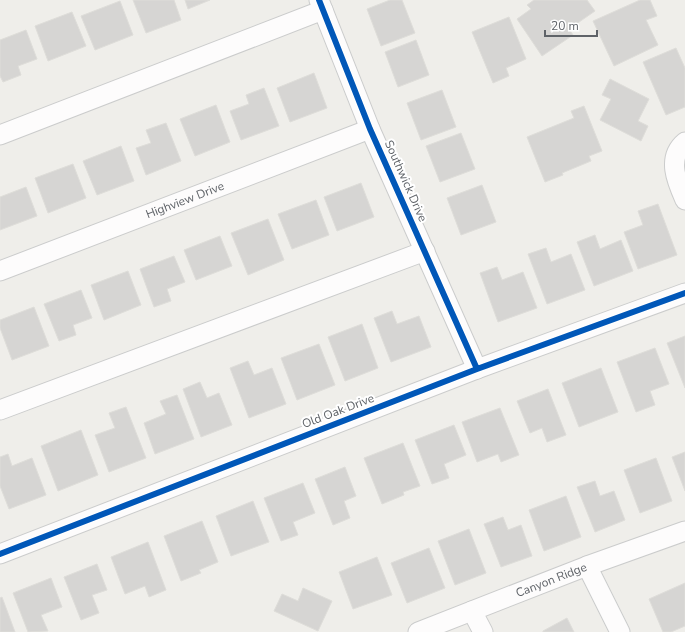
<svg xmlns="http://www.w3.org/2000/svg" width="685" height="632" font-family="'Nunito Sans',sans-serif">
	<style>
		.building { fill: #d6d5d3; stroke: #deddd9 }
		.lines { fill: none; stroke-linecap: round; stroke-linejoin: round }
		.minor-casing { stroke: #cbcccc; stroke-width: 21 }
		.minor { stroke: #fdfcfc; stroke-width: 19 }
		.cycleway-casing { stroke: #fff; stroke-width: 8 }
		.cycleway { stroke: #0057b8; stroke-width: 6 }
		.labels { text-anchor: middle; stroke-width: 4; stroke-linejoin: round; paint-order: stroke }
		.street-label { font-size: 12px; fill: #5f6368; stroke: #fff }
	</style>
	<rect width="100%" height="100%" fill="#efeeea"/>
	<path class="building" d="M133 0H174L181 20 146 33Z
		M185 0H210L188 9Z
		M390 0H402L415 33 381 46 367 9Z
		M534 0H587L595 11 569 29 573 35 542 56 517 19 531 9 527 5Z
		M640 0H650L657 16 646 20 658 45 614 66 593 21Z
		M120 1 133 35 95 50 81 16Z
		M72 12 86 46 48 61 35 26Z
		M509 17 526 59 506 68 509 76 493 83 472 32Z
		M26 30 37 59 18 66 21 75 3 82 0 76V40Z
		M416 40 429 75 398 87 385 52Z
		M676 48 685 68V107L666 115 643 62Z
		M314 73 327 108 290 122 277 88Z
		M610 79 649 99 638 121 648 126 641 141 600 120 611 99 602 95Z
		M264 88 279 126 241 140 230 111 249 104 246 95Z
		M442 90 456 127 421 140 407 103Z
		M216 105 230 142 195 156 180 119Z
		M584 106 602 151 589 156 591 161 562 173 563 175 545 182 527 137 574 118 571 111Z
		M166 123 181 161 146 175 136 148 151 143 146 130Z
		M461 133 475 169 440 182 426 146Z
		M121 146 134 181 97 195 83 161Z
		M73 164 86 198 48 213 35 178Z
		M361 183 374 217 337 231 324 197Z
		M482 185 496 222 461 235 447 198Z
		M26 187 37 216 0 230V197Z
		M316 200 329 235 292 249 278 214Z
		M658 204 677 255 638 269 624 232 643 225 638 211Z
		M268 219 284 260 248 275 231 233Z
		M595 235 600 249 621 240 633 271 594 286 577 242Z
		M220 236 232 266 196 280 184 250Z
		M546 248 551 262 571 254 585 290 547 304 528 254Z
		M174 256 185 282 167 289 171 301 154 307 140 269Z
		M497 267 502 280 523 272 537 308 498 322 480 273Z
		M128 271 141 305 104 320 91 285Z
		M81 290 92 318 73 325 76 335 59 341 44 304Z
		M34 307 49 346 12 360 0 328V320Z
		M392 311 397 324 419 316 431 347 391 362 374 318Z
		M362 324 378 368 345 381 328 337Z
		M685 336V388L667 343Z
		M319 344 335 385 297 400 281 358Z
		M655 348 669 384 650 391 655 405 636 412 617 362Z
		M248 361 254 375 272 368 286 404 249 418 230 368Z
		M601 368 618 412 579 427 562 383Z
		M200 382 207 398 219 393 232 425 201 437 183 389Z
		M548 389 566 435 547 442 542 428 530 433 517 401Z
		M177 395 194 439 155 454 144 423 166 414 160 401Z
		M126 407 146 458 109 472 95 435 115 428 109 413Z
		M500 408 519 455 501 462 498 454 477 462 462 422Z
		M454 425 466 455 444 464 449 478 432 484 415 440Z
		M81 430 98 475 58 491 41 446Z
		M403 443 420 486 403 492 404 495 382 504 364 458Z
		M685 452V491L672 457Z
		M8 454 12 466 32 458 46 495 9 509 0 486V457Z
		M656 458 672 501 640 513 624 470Z
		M345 467 356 496 344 501 350 518 333 525 315 479Z
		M595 481 600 496 614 491 625 520 595 532 577 487Z
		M303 483 315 513 293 522 298 535 281 541 264 498Z
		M566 496 581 537 544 551 529 510Z
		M253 501 269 542 231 556 216 516Z
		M503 517 508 530 521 525 532 556 501 567 484 524Z
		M202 521 218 562 199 570 201 573 181 581 164 536Z
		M469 529 486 573 455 585 438 541Z
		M148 542 166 590 149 597 145 586 125 594 111 557Z
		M429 548 445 588 407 603 391 563Z
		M377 557 392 595 353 609 339 572Z
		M97 564 107 590 92 595 99 613 81 620 64 577Z
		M51 578 62 607 41 615 48 631 28 632 13 593Z
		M685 583V626L671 632H663L649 599Z
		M303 588 332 601 318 631 274 611 282 594 298 601Z
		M2 597 15 632H0V598Z
		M567 618 574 632H543V631Z"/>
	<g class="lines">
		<defs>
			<g id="minor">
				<path d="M319 0 370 129 477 369"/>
				<path d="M0 135 323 10"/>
				<path d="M685 142C666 158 677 182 685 200"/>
				<path id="s1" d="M0 271 370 129"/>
				<path d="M0 410 425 251"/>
				<path d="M0 554 477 369 685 293"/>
				<path d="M587 566 620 632"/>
				<path d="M472 611 483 632"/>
				<path id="s2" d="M418 632 587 566 685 531"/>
			</g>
		</defs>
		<use href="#minor" class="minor-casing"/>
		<use href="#minor" class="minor"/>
		<defs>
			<path id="cycleway" d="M319 0 370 129 477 369
				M0 554 477 369 685 293"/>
		</defs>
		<use href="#cycleway" class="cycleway-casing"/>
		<use href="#cycleway" class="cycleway"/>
	</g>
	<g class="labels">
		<g class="street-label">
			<text transform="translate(406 181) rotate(66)" y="4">Southwick Drive</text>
			<text dy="4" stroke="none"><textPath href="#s1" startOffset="198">Highview Drive</textPath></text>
			<text transform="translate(338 411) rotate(-21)" y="4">Old Oak Drive</text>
			<text dy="4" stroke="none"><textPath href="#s2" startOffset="143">Canyon Ridge</textPath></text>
		</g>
	</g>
	<path d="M545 30v6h52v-6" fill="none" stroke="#5f6368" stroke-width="2"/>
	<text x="551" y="30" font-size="12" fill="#5f6368" stroke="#ffffff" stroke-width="3" paint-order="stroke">20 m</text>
</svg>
